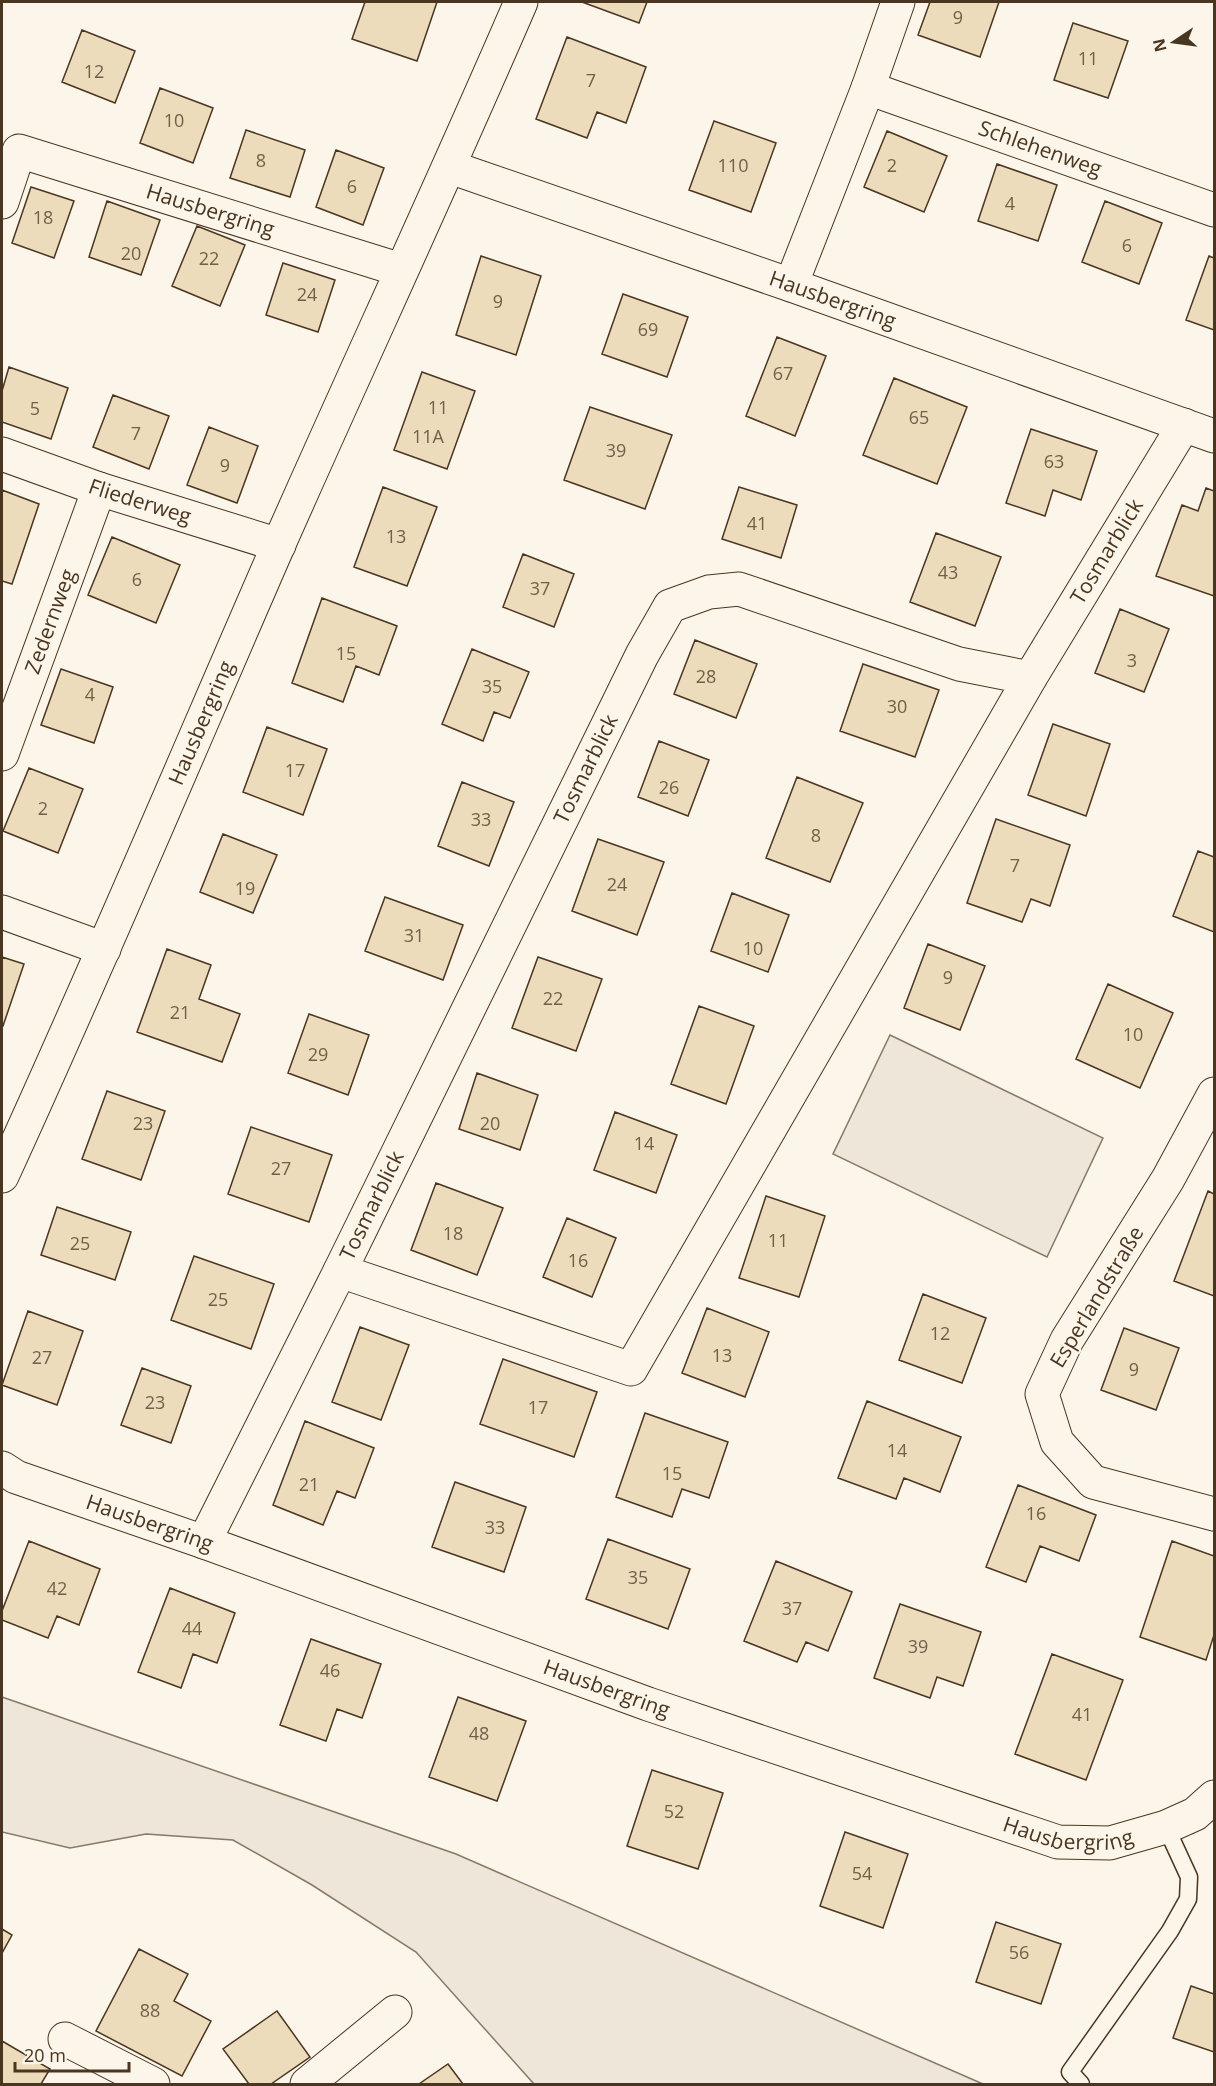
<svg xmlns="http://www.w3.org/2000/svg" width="1216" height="2086" font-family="'Open Sans',sans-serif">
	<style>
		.green { fill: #ede6d9; stroke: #887966; stroke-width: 1.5 }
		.building { fill: #ecdcbc; stroke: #4a3520; stroke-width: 1.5 }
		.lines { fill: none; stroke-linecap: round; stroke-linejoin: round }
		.service-casing { stroke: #4a3520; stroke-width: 19 }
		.minor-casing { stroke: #4a3520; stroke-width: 35 }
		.service { stroke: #fbf6e9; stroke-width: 16 }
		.minor { stroke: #fbf6e9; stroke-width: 33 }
		.labels { text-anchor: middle; stroke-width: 4.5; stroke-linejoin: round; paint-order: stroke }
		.number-label { font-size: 18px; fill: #725f47 }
		.street-label { font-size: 21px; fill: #4a3520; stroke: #fbf6e9 }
	</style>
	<rect width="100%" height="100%" fill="#fbf6e9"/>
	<path class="green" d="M890 1035 1103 1138 1047 1257 833 1154Z
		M2 1697 456 1854 983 2084H534L416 1952 312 1885 233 1840 146 1834 70 1848 2 1832Z"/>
	<path class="building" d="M365 2H437L417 61 352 39Z
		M582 2H647L639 23Z
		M930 2H999L980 57 918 35Z
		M1073 23 1128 41 1108 98 1054 80Z
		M82 30 135 51 115 103 62 82Z
		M567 37 646 67 626 123 597 112 587 138 536 119Z
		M160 88 213 108 193 163 140 143Z
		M714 121 776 143 751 212 689 190Z
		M246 130 305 150 290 197 230 178Z
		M887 131 947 156 924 212 864 187Z
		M336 150 384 168 363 225 316 207Z
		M997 164 1057 185 1038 241 978 221Z
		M31 187 74 201 54 258 12 243Z
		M107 201 160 220 141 275 89 257Z
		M1105 201 1162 223 1139 284 1082 262Z
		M197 226 245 245 220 306 172 286Z
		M481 256 541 276 516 355 456 335Z
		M1209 256 1214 258V330L1186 320Z
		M283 263 335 280 318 332 266 315Z
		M623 294 688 317 667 377 602 354Z
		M777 337 826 356 795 436 746 416Z
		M9 367 68 388 51 439 2 422V391Z
		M422 372 475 391 447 469 394 450Z
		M894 378 967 407 937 484 863 455Z
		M113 395 169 416 149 469 93 447Z
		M590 407 672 435 645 509 564 480Z
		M209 427 258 446 237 503 187 485Z
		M1031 429 1097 451 1081 500 1053 490 1045 516 1006 503Z
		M383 487 437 507 407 586 354 567Z
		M739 487 797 505 781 558 722 539Z
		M1206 488 1214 491V596L1156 576 1182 505 1198 511Z
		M2 490 39 504 12 584 2 581Z
		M936 533 1001 557 975 626 910 602Z
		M112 537 180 565 156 623 88 595Z
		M523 554 574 574 554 627 503 607Z
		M322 598 397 626 379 675 356 666 343 702 292 683Z
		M1120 609 1169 629 1144 692 1095 673Z
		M695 640 757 664 736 718 674 694Z
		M472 649 529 672 510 718 494 712 483 741 442 724Z
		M863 664 939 690 915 757 840 731Z
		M61 669 113 687 94 743 41 725Z
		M1053 724 1110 744 1086 816 1028 795Z
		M267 727 327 749 303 815 243 792Z
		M659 741 709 760 688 816 638 797Z
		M29 768 83 789 58 853 3 831Z
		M797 777 863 803 830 882 766 858Z
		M462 782 514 802 489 866 438 846Z
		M996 819 1070 845 1050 906 1031 899 1022 922 967 903Z
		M223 834 277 855 253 913 200 892Z
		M598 839 664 862 637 935 572 911Z
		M1198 851 1214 857V932L1173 916Z
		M732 893 789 915 768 972 711 951Z
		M385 897 463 925 443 980 365 951Z
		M928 944 985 966 960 1030 904 1008Z
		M167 949 211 965 199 999 240 1014 222 1062 137 1032Z
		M2 957 24 964 3 1026H2Z
		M538 957 602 979 576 1051 512 1028Z
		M1108 984 1173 1013 1140 1088 1076 1059Z
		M699 1006 754 1026 726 1104 671 1084Z
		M309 1014 369 1035 348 1095 288 1073Z
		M477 1073 538 1095 520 1150 459 1129Z
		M107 1091 165 1111 141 1180 82 1159Z
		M615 1112 677 1135 656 1193 594 1170Z
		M251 1127 332 1155 309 1222 228 1194Z
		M436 1183 503 1208 477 1275 411 1250Z
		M1208 1191 1214 1194V1296L1174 1281Z
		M766 1196 825 1216 799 1297 739 1278Z
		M57 1207 131 1232 115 1280 41 1255Z
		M567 1218 616 1238 592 1297 543 1277Z
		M194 1256 274 1284 251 1349 171 1320Z
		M923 1294 986 1318 962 1383 899 1360Z
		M707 1308 769 1332 745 1397 682 1373Z
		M28 1311 83 1331 57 1405 2 1385Z
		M360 1327 409 1345 381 1420 332 1402Z
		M1124 1328 1179 1348 1156 1410 1101 1390Z
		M503 1359 597 1392 574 1457 480 1424Z
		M142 1368 191 1386 171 1443 121 1425Z
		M867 1401 961 1437 940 1492 904 1478 896 1499 838 1478Z
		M645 1413 728 1442 709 1498 682 1489 672 1517 616 1497Z
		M305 1421 374 1448 355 1498 337 1491 323 1525 273 1505Z
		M455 1482 526 1507 504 1572 432 1547Z
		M1018 1485 1096 1515 1079 1561 1040 1546 1026 1582 986 1567Z
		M608 1539 690 1569 668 1629 586 1599Z
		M29 1541 100 1569 79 1625 57 1616 48 1638 2 1620V1611Z
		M1172 1541 1214 1556V1635L1206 1660 1140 1637Z
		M776 1561 852 1592 828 1651 806 1642 797 1662 744 1641Z
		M170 1588 235 1613 217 1663 193 1654 181 1688 138 1672Z
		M900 1604 981 1632 963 1686 937 1677 930 1698 874 1678Z
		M311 1639 381 1664 362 1718 337 1709 326 1741 280 1725Z
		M1052 1654 1123 1680 1086 1780 1015 1754Z
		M458 1697 526 1721 497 1801 429 1777Z
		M652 1770 723 1793 698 1869 627 1846Z
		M845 1832 908 1854 883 1928 820 1906Z
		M996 1922 1061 1944 1041 2004 976 1982Z
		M2 1929 12 1935 2 1953Z
		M139 1949 188 1974 174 2001 211 2021 182 2076 96 2031Z
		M1191 1986 1214 1994V2052L1173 2038Z
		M277 2011 310 2057 271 2084H249L223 2049Z
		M2 2041 50 2069 41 2084H2Z
		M448 2064 463 2084H419Z"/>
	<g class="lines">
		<defs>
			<path id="service" d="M1081 2084 1070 2072 1170 1931 1188 1899 1189 1877 1166 1827"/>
			<g id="minor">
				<path d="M868 88 898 2"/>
				<path id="s1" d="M450 167 791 285 1214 436"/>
				<path id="s2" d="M2 202 19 151 401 270"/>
				<path id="s3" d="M791 285 868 88 1214 210"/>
				<path id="s4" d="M2 454 99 489 279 545"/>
				<path id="s5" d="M2 754 99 489"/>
				<path d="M2 912 104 949"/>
				<path d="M1214 1094 1168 1179 1067 1340 1042 1394 1057 1442 1093 1482 1214 1514"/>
				<path id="s6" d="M2 1176C98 967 187 755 279 544 359 363 443 183 521 2"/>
				<path d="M340 1271 631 1369 1030 678"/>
				<path id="s7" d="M2 1468 16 1477 204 1542 648 1704 1058 1842 1110 1843 1166 1827 1195 1814 1214 1797"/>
				<path id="s8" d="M204 1542 340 1271 642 655 670 606 709 592 739 589 959 664 1030 678 1184 425"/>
				<path d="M65 2039 153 2084"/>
				<path d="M307 2084 395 2012"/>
			</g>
		</defs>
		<use href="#service" class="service-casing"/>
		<use href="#minor" class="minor-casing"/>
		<use href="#service" class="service"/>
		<use href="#minor" class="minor"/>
	</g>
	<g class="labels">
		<g class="number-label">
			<text x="958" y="24">9</text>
			<text x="1088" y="65">11</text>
			<text x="94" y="78">12</text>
			<text x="591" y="87">7</text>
			<text x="174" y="127">10</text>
			<text x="261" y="167">8</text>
			<text x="733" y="172">110</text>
			<text x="892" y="172">2</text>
			<text x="352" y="193">6</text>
			<text x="1010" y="210">4</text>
			<text x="43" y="224">18</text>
			<text x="1127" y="252">6</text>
			<text x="131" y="260">20</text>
			<text x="209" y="265">22</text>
			<text x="307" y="301">24</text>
			<text x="498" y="308">9</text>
			<text x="648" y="336">69</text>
			<text x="783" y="380">67</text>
			<text x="438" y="414">11</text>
			<text x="35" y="415">5</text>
			<text x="919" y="424">65</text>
			<text x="136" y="440">7</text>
			<text x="428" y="443">11A</text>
			<text x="616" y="457">39</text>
			<text x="1054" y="468">63</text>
			<text x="225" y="472">9</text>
			<text x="757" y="530">41</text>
			<text x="396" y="543">13</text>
			<text x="948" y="579">43</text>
			<text x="137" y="586">6</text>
			<text x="540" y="595">37</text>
			<text x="346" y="660">15</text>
			<text x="1132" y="667">3</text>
			<text x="706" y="683">28</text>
			<text x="492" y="693">35</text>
			<text x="90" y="701">4</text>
			<text x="897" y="713">30</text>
			<text x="295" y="777">17</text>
			<text x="669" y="794">26</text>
			<text x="43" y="815">2</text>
			<text x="481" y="826">33</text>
			<text x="816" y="842">8</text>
			<text x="1015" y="872">7</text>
			<text x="617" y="891">24</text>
			<text x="245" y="895">19</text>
			<text x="414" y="942">31</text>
			<text x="753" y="955">10</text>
			<text x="948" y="984">9</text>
			<text x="553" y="1005">22</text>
			<text x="180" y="1019">21</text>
			<text x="1133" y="1041">10</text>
			<text x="318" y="1061">29</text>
			<text x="143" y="1130">23</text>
			<text x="490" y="1130">20</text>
			<text x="644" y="1150">14</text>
			<text x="281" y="1175">27</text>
			<text x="453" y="1240">18</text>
			<text x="778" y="1247">11</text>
			<text x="80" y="1250">25</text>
			<text x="578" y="1267">16</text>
			<text x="218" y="1306">25</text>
			<text x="940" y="1340">12</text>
			<text x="722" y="1362">13</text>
			<text x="42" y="1364">27</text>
			<text x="1134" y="1376">9</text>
			<text x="155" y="1409">23</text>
			<text x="538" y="1414">17</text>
			<text x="897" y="1457">14</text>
			<text x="672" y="1480">15</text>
			<text x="309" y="1491">21</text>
			<text x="1036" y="1520">16</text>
			<text x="495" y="1534">33</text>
			<text x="638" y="1584">35</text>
			<text x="57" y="1595">42</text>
			<text x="792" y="1615">37</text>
			<text x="192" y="1635">44</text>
			<text x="918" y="1653">39</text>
			<text x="330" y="1677">46</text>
			<text x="1082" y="1721">41</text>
			<text x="479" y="1740">48</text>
			<text x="674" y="1818">52</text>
			<text x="862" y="1880">54</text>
			<text x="1019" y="1959">56</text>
			<text x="150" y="2017">88</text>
		</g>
		<g class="street-label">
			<text dy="7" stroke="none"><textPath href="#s3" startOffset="394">Schlehenweg</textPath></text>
			<text dy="7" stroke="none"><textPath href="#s2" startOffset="254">Hausbergring</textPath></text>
			<text dy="7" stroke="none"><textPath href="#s1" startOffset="405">Hausbergring</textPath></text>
			<text dy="7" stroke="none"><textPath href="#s4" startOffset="146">Fliederweg</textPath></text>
			<text dy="7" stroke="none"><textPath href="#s8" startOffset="1570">Tosmarblick</textPath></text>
			<text dy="7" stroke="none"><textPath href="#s5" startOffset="141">Zedernweg</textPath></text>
			<text dy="7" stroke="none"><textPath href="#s6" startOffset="495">Hausbergring</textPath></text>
			<text dy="7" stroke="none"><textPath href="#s8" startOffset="862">Tosmarblick</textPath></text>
			<text dy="7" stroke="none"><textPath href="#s8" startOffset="376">Tosmarblick</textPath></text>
			<text transform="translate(1097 1297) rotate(-59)" y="7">Esperlandstraße</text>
			<text dy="7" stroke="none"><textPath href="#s7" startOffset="158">Hausbergring</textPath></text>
			<text dy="7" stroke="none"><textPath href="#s7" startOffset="644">Hausbergring</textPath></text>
			<text dy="7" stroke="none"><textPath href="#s7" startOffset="1130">Hausbergring</textPath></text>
		</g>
	</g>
	<rect width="1216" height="2086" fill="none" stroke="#4a3520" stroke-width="6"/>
	<g transform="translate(1174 42) rotate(257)" stroke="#fbf6e9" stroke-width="4.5" paint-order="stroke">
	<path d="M0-4.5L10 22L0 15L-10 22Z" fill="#4a3520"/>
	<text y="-9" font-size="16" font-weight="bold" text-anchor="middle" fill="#4a3520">N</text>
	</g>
	<path d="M15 2062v9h114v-9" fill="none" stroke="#4a3520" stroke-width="3"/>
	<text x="24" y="2062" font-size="18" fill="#4a3520" stroke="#fbf6e9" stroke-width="4.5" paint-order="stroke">20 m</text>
</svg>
